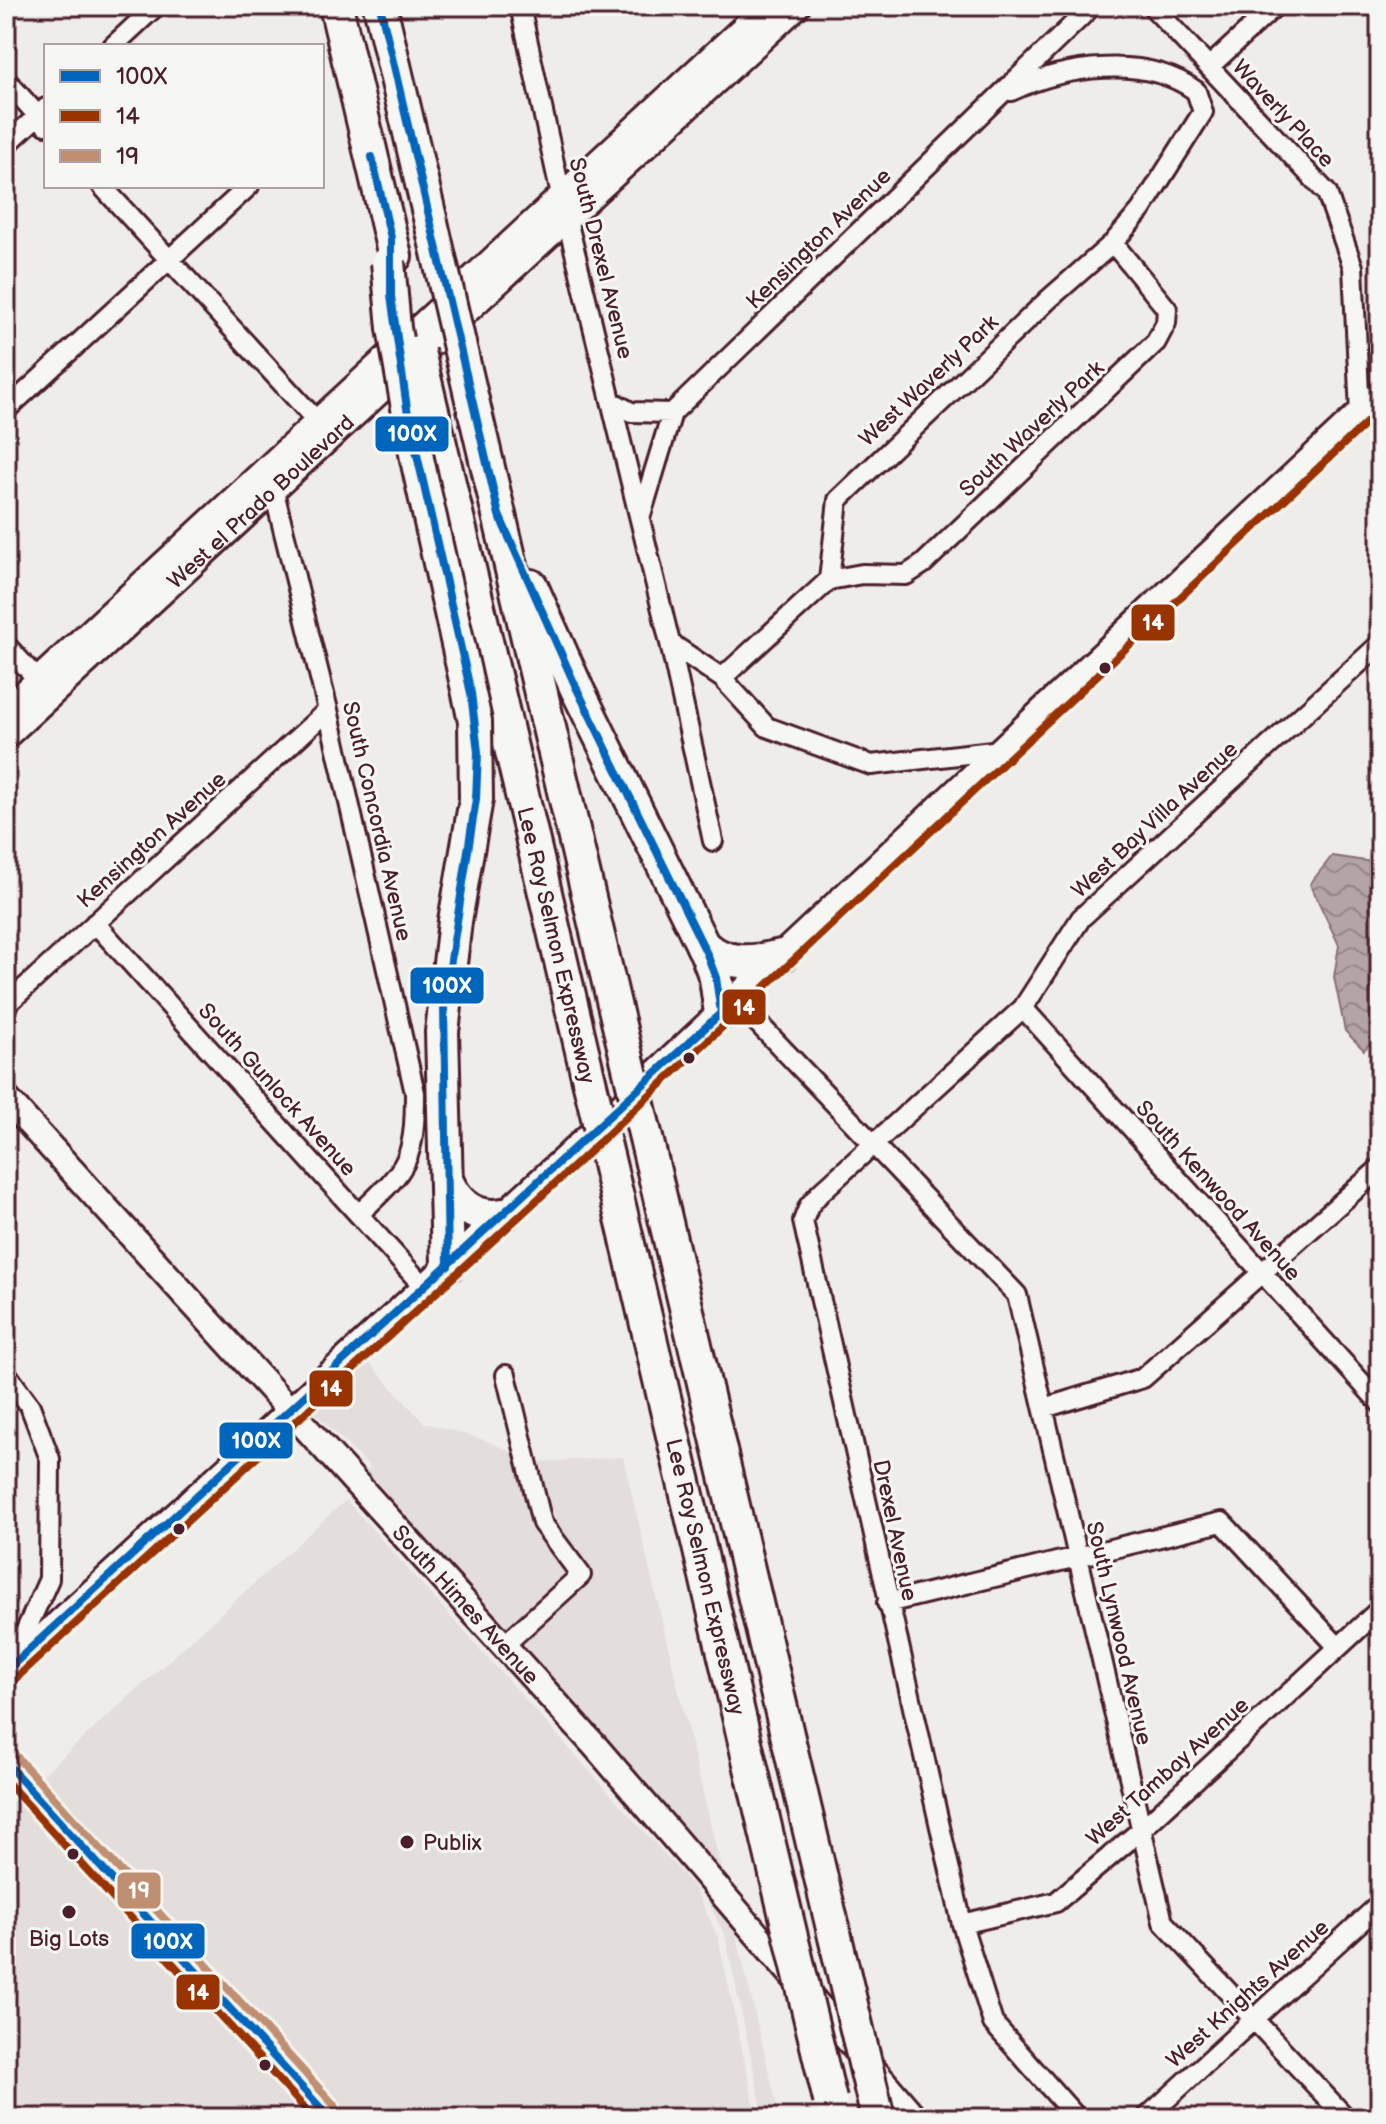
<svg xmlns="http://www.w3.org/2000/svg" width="1386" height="2124" font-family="'Balsamiq Sans',sans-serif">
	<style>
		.built { fill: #e3dedc }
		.water { fill: url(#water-waves); stroke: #8a6f74; stroke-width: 2 }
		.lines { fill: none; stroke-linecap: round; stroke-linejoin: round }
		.street-casing { stroke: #4a1f2b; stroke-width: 24 }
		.secondary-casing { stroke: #4a1f2b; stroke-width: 30 }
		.highway-casing { stroke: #4a1f2b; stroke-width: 38 }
		.street { stroke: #f6f6f2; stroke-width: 18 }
		.secondary { stroke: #f6f6f2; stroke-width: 24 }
		.highway { stroke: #f6f6f2; stroke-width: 32 }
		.highway-bridge-casing { stroke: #4a1f2b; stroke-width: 38; stroke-linecap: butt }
		.highway-bridge { stroke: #f6f6f2; stroke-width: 32 }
		.bus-1-casing { stroke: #f6f6f2; stroke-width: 14 }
		.bus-2-casing { stroke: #f6f6f2; stroke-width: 14 }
		.bus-3-casing { stroke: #f6f6f2; stroke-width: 14 }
		.bus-1 { stroke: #0065bd; stroke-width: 8 }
		.bus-2 { stroke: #930; stroke-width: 8 }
		.bus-3 { stroke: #c08f72; stroke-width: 8 }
		.bus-dot { fill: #4a1f2b; stroke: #f6f6f2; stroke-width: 3 }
		.labels { text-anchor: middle; stroke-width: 6; stroke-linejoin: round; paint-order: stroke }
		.street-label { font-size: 22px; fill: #4a1f2b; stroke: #f6f6f2 }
		.poi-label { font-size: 22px; fill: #4a1f2b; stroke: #f6f6f2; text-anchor: start }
		.line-badge { stroke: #f6f6f2; stroke-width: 3 }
		.badge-label { font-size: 22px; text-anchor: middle; font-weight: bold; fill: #fff }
	</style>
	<defs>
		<pattern id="water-waves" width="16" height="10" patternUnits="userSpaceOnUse" patternTransform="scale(2)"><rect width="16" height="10" fill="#b4a4a5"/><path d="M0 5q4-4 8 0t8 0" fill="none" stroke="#948587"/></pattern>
	</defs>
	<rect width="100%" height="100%" fill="#efedea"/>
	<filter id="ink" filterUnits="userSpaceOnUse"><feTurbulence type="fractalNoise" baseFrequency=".0125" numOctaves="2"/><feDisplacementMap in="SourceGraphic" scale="16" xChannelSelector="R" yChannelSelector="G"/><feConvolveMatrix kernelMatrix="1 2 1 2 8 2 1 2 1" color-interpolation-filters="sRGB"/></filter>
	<g filter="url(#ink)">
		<path class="built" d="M367 1360 423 1422 487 1441 518 1455 571 1573 502 1635 359 1478 370 1467 313 1411Z
			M623 1457 725 1885 514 1648 587 1581 550 1520 536 1462Z
			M348 1489 732 1917 780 2118H764L725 1936 699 1883 351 1496 342 1494Z
			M346 1500 694 1887 718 1937 757 2118H6V1808Z"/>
		<path class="water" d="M1332 856 1380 863V1033L1364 1050 1345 1031 1334 977 1339 945 1310 884Z"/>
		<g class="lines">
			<defs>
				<path id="street" d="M520 6 561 195 670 643 722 678 767 727 871 765 1001 750
					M1152 6 1327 193 1353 267 1360 413
					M113 46 156 6
					M1209 67 1275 6
					M6 80 46 125
					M1011 91C1064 66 1145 54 1196 91
					M6 145 46 108
					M102 186 324 429
					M613 402 631 412 672 413
					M6 410 249 186
					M268 481 274 492 328 710 415 1093C415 1162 407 1168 359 1214
					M640 518 672 413 1092 6
					M829 580 838 500 1049 299 1113 243 1141 210 1203 112 1196 91
					M829 580 862 574 906 575 923 564 1156 342 1166 323 1167 309 1113 243
					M670 643 713 841
					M6 645 47 690
					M722 678 829 580
					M95 923 425 1288
					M735 999 1017 1295 1163 1922 1346 2118
					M6 1005 328 710
					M1023 1008 1380 1403
					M6 1373 30 1406 50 1459 49 1579 13 1659
					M1044 1408 1143 1378 1380 1168
					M887 1603 1222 1522 1338 1647
					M502 1647 581 1575 542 1523 506 1375
					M962 1924 1056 1902 1141 1830 1380 1609
					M1077 2118 993 2023 962 1924 803 1221 809 1206 820 1193 1023 1008 1081 918 1380 644
					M1146 2118 1380 1904"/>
				<g id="secondary">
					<path d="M6 710 767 6"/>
					<path id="s1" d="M6 736 797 6"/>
					<path id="s2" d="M6 1098 595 1746 915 2118"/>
					<path d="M6 1671 565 1158 1380 394"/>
				</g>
				<g id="highway">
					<path d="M336 6 395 256"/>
					<path d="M380 6 431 222"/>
					<path d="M473 404 618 1021"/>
					<path d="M438 436 583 1055"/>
					<path d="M531 586 576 687 707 954 716 978 721 1013"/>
					<path d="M703 946C727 966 753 963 781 956"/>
					<path d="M652 1163 835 1937"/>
					<path d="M447 1182C458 1206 477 1220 503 1215"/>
					<path id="s3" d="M617 1197 776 1874"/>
					<path d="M448 1266 442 1032 455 921"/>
				</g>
			</defs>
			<use href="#street" class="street-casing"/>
			<use href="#secondary" class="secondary-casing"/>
			<use href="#highway" class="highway-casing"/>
			<use href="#street" class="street"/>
			<use href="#secondary" class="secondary"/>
			<use href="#highway" class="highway"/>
			<defs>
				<path id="highway-bridge" d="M431 222 473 404
					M388 262 394 328 417 459 475 721 476 799 455 921
					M418 352 438 436
					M618 1021 652 1163
					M583 1055 617 1197
					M776 1874 830 2100
					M835 1937 878 2118"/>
			</defs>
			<use href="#highway-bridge" class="highway-bridge-casing"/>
			<use href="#highway-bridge" class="highway-bridge"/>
			<defs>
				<path id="bus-1" d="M372 157 391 238V296L408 415 471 693 478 752 476 799 444 1005 448 1266
					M6 1671 721 1013 716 978 707 954 576 687 499 515 380 6
					M6 1763 326 2114 321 2118"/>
				<path id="bus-2" d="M14 1680 573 1167 1380 410
					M6 1781 310 2114"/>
				<path id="bus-3" d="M15 1755 335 2106 337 2118"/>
			</defs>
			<use href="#bus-1" class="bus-1-casing"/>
			<use href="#bus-2" class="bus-2-casing"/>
			<use href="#bus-3" class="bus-3-casing"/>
			<use href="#bus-1" class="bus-1"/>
			<use href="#bus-2" class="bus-2"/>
			<use href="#bus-3" class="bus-3"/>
		</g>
	</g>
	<g class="bus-dot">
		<circle cx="1105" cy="668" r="7"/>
		<circle cx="689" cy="1058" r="7"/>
		<circle cx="179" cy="1529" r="7"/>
		<circle cx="407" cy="1842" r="8"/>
		<circle cx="73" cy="1854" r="7"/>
		<circle cx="69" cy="1912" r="8"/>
		<circle cx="265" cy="2065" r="7"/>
	</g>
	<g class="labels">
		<g class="street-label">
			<text transform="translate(1284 113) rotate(47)" y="8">Waverly Place</text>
			<text transform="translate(818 238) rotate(-44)" y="8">Kensington Avenue</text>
			<text transform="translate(602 258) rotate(76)" y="8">South Drexel Avenue</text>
			<text transform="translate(928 380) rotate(-43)" y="8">West Waverly Park</text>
			<text transform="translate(1031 428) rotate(-43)" y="8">South Waverly Park</text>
			<text dy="8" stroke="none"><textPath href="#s1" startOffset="346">West el Prado Boulevard</textPath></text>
			<text transform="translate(1154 819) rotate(-43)" y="8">West Bay Villa Avenue</text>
			<text transform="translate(378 821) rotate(77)" y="8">South Concordia Avenue</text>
			<text transform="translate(151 839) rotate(-42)" y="8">Kensington Avenue</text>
			<text transform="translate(557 945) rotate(77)" y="8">Lee Roy Selmon Expressway</text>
			<text transform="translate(278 1089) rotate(48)" y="8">South Gunlock Avenue</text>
			<text transform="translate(1219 1190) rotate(48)" y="8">South Kenwood Avenue</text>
			<text transform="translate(896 1530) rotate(78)" y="8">Drexel Avenue</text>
			<text dy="8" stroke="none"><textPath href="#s3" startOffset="390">Lee Roy Selmon Expressway</textPath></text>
			<text dy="8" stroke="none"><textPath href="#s2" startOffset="684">South Himes Avenue</textPath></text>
			<text transform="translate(1120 1633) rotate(77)" y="8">South Lynwood Avenue</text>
			<text transform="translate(1167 1771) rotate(-42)" y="8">West Tambay Avenue</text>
			<text transform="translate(1247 1993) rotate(-42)" y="8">West Knights Avenue</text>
		</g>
		<g class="poi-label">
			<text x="423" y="1850">Publix</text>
			<text x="69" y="1946" text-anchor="middle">Big Lots</text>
		</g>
	</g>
	<g class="line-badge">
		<rect x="374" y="415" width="76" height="38" rx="8" fill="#0065bd"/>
		<rect x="1130" y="603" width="46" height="39" rx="8" fill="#930"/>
		<rect x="409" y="966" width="76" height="39" rx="8" fill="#0065bd"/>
		<rect x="721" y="988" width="46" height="38" rx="8" fill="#930"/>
		<rect x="308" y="1369" width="46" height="39" rx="8" fill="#930"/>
		<rect x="218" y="1421" width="76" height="39" rx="8" fill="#0065bd"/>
		<rect x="116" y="1871" width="46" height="39" rx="8" fill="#c08f72"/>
		<rect x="130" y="1922" width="76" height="38" rx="8" fill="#0065bd"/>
		<rect x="175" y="1973" width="46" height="38" rx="8" fill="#930"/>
	</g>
	<g class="badge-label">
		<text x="412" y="441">100X</text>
		<text x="1153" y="630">14</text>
		<text x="447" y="993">100X</text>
		<text x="744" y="1015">14</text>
		<text x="331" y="1396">14</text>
		<text x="256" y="1448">100X</text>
		<text x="139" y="1898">19</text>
		<text x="168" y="1949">100X</text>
		<text x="198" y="2000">14</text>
	</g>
	<rect width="1386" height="2124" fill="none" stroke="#f6f6f2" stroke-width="32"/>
	<rect x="16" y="16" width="1354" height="2092" fill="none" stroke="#4a1f2b" stroke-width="3" filter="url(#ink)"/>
	<rect x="44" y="44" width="280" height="144" fill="#f6f6f2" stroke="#b1a0a2" stroke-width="2"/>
	<rect x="60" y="70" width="40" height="12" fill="#0065bd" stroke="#b1a0a2" stroke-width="2"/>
	<text x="116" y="84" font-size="24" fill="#4a1f2b">100X</text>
	<rect x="60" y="110" width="40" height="12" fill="#993300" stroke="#b1a0a2" stroke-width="2"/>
	<text x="116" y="124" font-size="24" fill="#4a1f2b">14</text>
	<rect x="60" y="150" width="40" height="12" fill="#c08f72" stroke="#b1a0a2" stroke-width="2"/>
	<text x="116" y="164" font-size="24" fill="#4a1f2b">19</text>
</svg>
